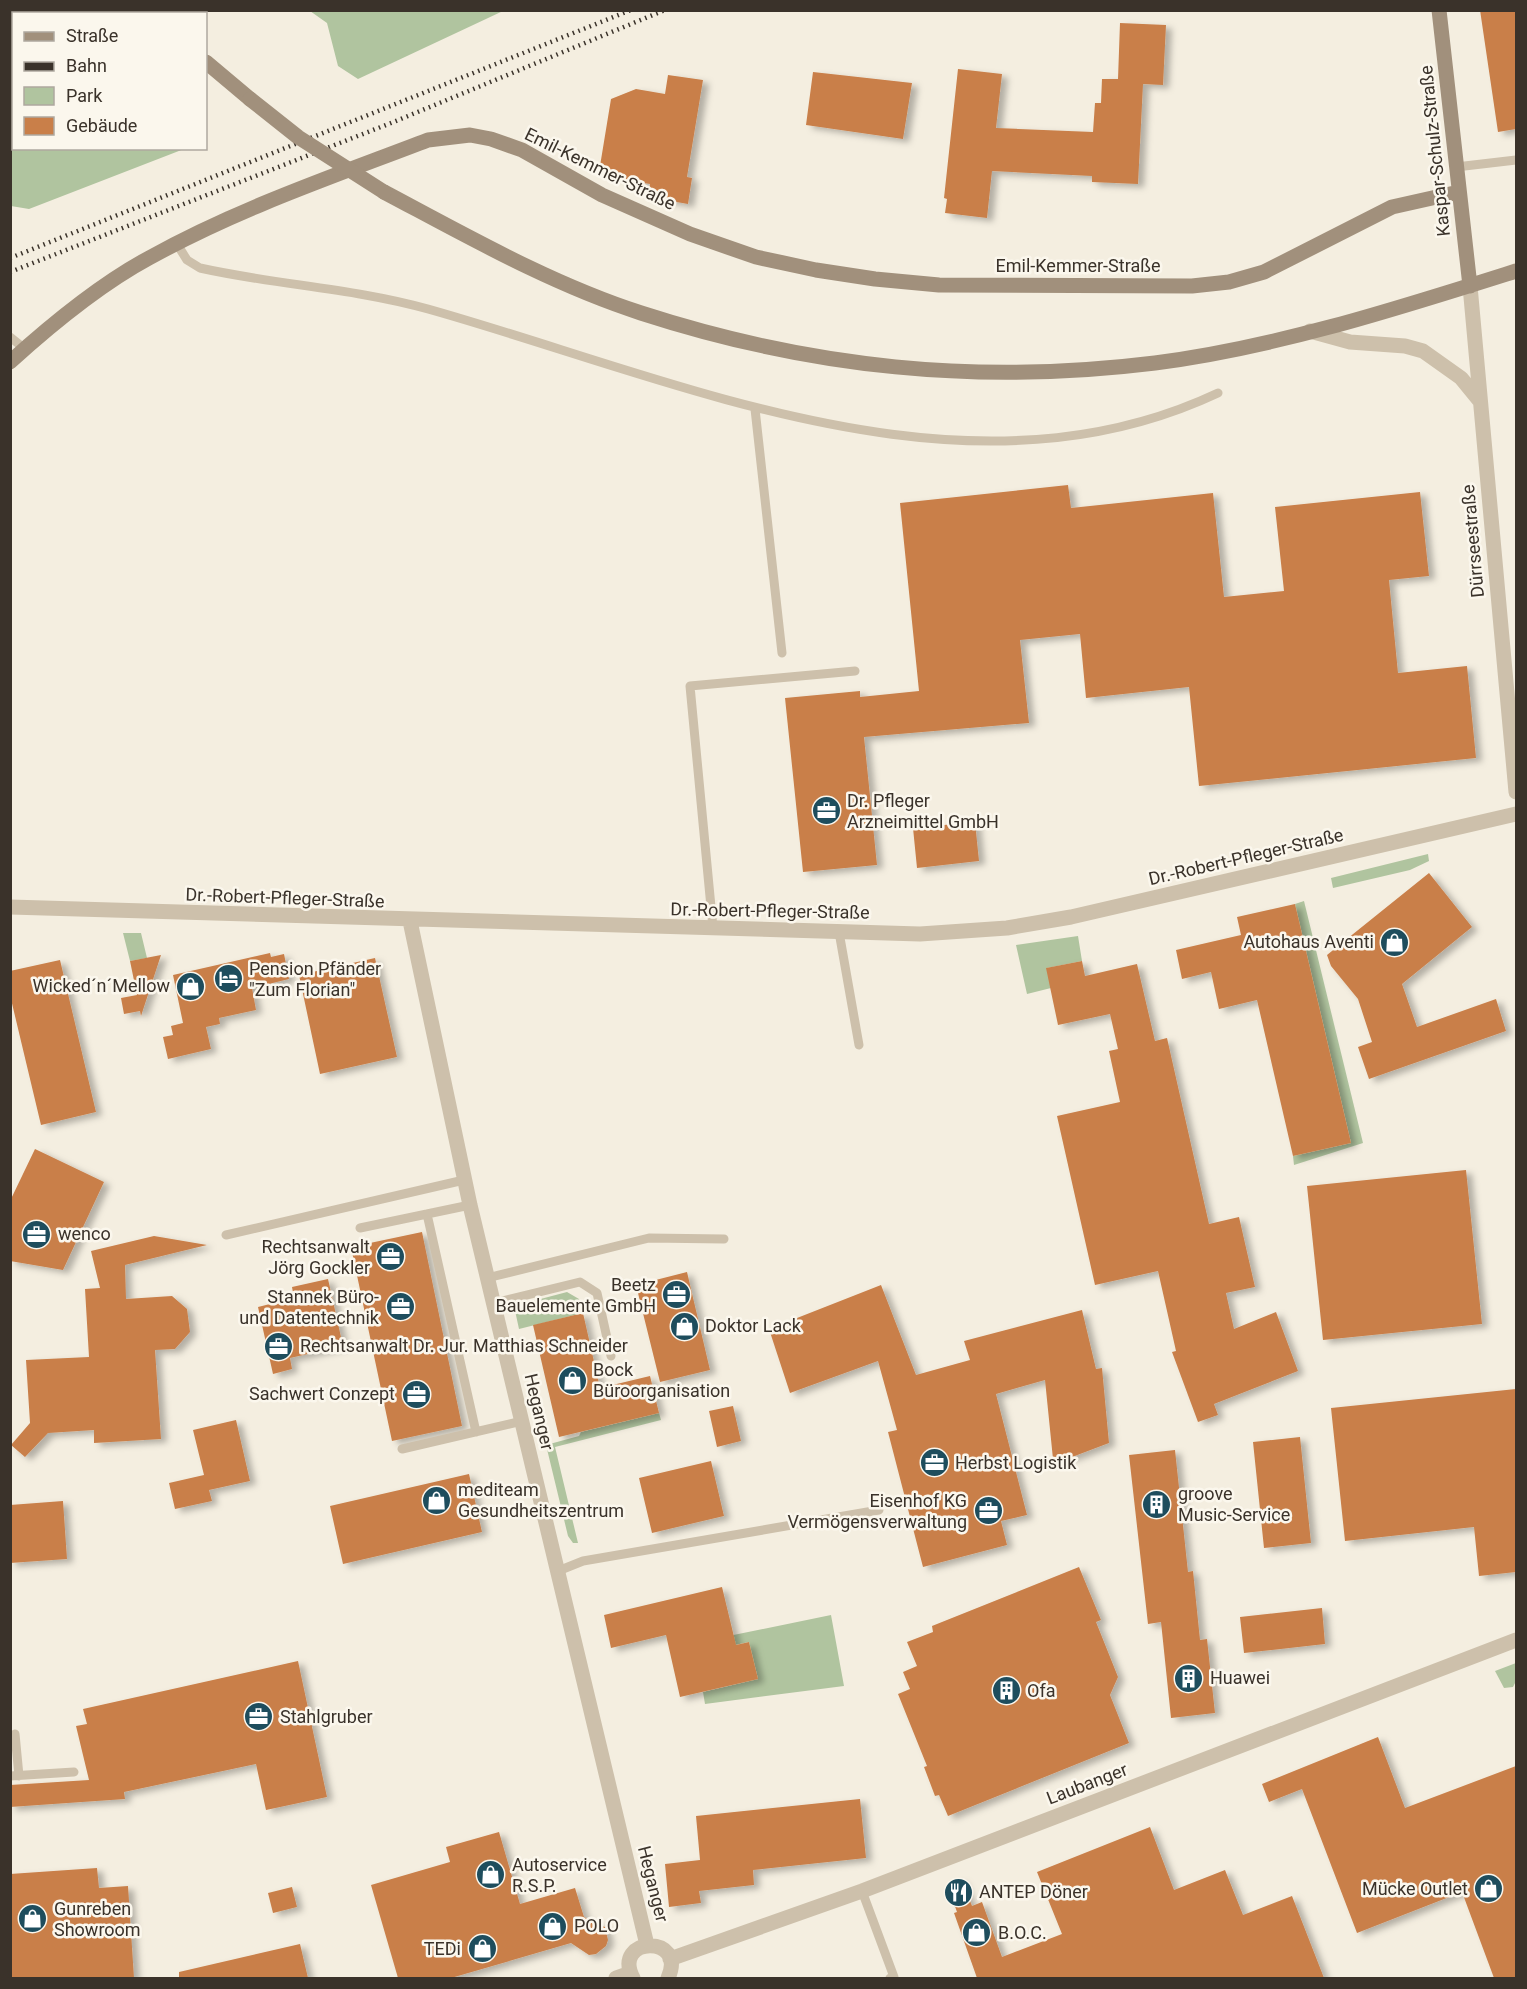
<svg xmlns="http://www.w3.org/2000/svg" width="1527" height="1989" font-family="Roboto,sans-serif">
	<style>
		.green { fill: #b0c49f }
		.building { fill: #c97f49; filter: url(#shadow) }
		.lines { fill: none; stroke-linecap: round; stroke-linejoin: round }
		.lane { stroke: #cdc0ab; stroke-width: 9 }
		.street { stroke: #cdc0ab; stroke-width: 15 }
		.secondary { stroke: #a1907c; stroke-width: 15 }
		.rail { stroke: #3a322a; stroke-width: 4.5; stroke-dasharray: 1.5 4.5; stroke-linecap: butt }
		.secondary-bridge { stroke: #a1907c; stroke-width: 15 }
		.labels { text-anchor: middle; stroke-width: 5; stroke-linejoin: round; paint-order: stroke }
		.street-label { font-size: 18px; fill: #3a322a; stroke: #fbf7ed }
		.poi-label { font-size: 18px; fill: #3a322a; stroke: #fbf7ed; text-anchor: start }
	</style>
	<defs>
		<filter id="shadow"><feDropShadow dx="6" dy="3.5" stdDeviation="3" flood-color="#0004"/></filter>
	</defs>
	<rect width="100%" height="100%" fill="#f4eee0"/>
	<path class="green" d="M10 11H44L48 13 14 14V148L184 149 29 209 11 206Z
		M310 11H503L358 79 338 66 327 23Z
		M1428 854 1429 861 1410 870 1333 888 1331 878Z
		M1304 901 1363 1143 1294 1165 1293 1156 1351 1143 1295 904Z
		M123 933H141L147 958 130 961Z
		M1078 936 1082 961 1047 968 1051 988 1027 994 1016 945Z
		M567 1292 579 1299 583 1313 519 1329 514 1306Z
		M659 1413 661 1420 555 1447 578 1543H573L568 1536 546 1445 579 1436 581 1432Z
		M831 1615 844 1686 705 1704 703 1692 758 1679 749 1642 672 1659 670 1648Z
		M1516 1663V1681L1513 1687 1504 1688 1495 1671Z"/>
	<path class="building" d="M1480 10H1516V129L1498 132Z
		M1120 23 1166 25 1163 85 1143 84 1138 184 1092 182V176L992 171 987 218 945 213 947 199 944 198 958 69 1002 74 996 128 1093 132 1095 103H1101L1102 79H1118Z
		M813 72 912 83 903 139 806 125Z
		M668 75 703 80 687 177 692 178 688 204 648 197 650 184 626 180 600 166 611 99 636 89 665 94Z
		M1068 485 1071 508 1213 493 1224 597 1284 591 1275 507 1420 492 1429 576 1389 580 1398 673 1467 666 1476 758 1199 786 1189 687 1086 698 1080 634 1020 640 1029 723 864 737 877 865 803 872 785 698 860 691V697L919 691 900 503Z
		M975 822 979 861 917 868 913 828Z
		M1429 873 1472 927 1402 984 1417 1027 1496 999 1506 1031 1369 1079 1358 1047 1372 1042 1358 999 1331 966 1327 955Z
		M1295 904 1351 1143 1293 1156 1257 1000 1219 1009 1211 972 1182 979 1176 950 1241 935 1237 917Z
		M270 953 271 957 284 954 289 979 252 988 256 1010 219 1018 220 1024 206 1027 211 1049 168 1059 163 1037 173 1035 171 1026 183 1023 173 975Z
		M161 955 141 1016 140 1011 124 1014 121 998 137 995 130 961Z
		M375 958 397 1057 320 1074 299 975Z
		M60 960 96 1112 41 1125 10 995V971Z
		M1082 961 1085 976 1137 964 1155 1041 1167 1038 1209 1224 1239 1217 1255 1287 1226 1293 1234 1329 1276 1312 1298 1371 1214 1404 1218 1415 1198 1422 1172 1352 1176 1351 1158 1271 1095 1285 1057 1116 1120 1102 1109 1051 1118 1049 1110 1014 1058 1025 1046 968Z
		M35 1149 104 1182 63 1270 10 1261V1201Z
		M1466 1170 1482 1324 1323 1340 1307 1186Z
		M422 1232 462 1426 392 1441 351 1247Z
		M154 1236 207 1245 125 1265 126 1299 172 1296 187 1309 190 1332 175 1349 155 1350 161 1439 94 1443V1430L48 1433 25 1457 11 1445 30 1423 26 1360 89 1357 85 1289 100 1288 91 1251Z
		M687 1272 710 1370 660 1382 636 1285Z
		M328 1279 343 1346 290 1358 292 1369 273 1374 258 1307 294 1298 292 1287Z
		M881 1285 916 1375 970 1360 964 1341 1082 1310 1096 1369 1102 1368 1109 1443 1072 1457 1053 1459 1045 1380 996 1394 1027 1515 1001 1521 1007 1545 923 1567 888 1432 897 1430 878 1361 790 1393 769 1329Z
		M583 1313 600 1388 650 1376 659 1413 559 1437 533 1325Z
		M1516 1389V1572L1479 1576 1474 1527 1345 1541 1331 1408Z
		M733 1406 741 1441 717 1447 709 1411Z
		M236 1420 250 1481 209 1490 212 1501 175 1509 169 1483 204 1475 193 1430Z
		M1300 1437 1311 1543 1264 1548 1253 1442Z
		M1175 1450 1188 1572 1193 1571 1200 1640 1207 1639 1215 1713 1171 1718 1161 1622 1148 1624 1129 1455Z
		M711 1461 724 1516 652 1533 639 1478Z
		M469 1474 482 1532 343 1564 330 1506Z
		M63 1501 67 1559 10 1563V1505Z
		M1079 1567 1101 1620 1096 1622 1118 1677 1110 1695 1129 1743 948 1816 939 1795 935 1796 924 1767 927 1766 898 1694 910 1689 903 1672 917 1666 907 1642 933 1632 932 1626Z
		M722 1587 736 1645 749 1642 758 1679 680 1697 666 1635 611 1648 604 1615Z
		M1322 1608 1325 1644 1244 1653 1240 1617Z
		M298 1661 327 1797 266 1810 256 1764 124 1792 125 1799 10 1807V1785L89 1780 76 1726 87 1724 83 1709Z
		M1378 1737 1405 1808 1516 1766V1978H1494L1462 1892 1357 1933 1302 1789 1269 1802 1262 1784Z
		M860 1799 866 1858 753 1870 754 1885 699 1891 701 1903 669 1907 665 1864 700 1860 696 1816Z
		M1150 1827 1174 1890 1225 1870 1243 1915 1292 1896 1324 1978H977L954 1913 957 1912 947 1884 961 1879 972 1906 982 1902 1002 1957 1062 1934 1037 1872Z
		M499 1832 520 1904 575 1888 584 1917 605 1927 608 1940 606 1946 596 1954 589 1955 571 1943 451 1978H398L371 1885 450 1862 446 1847Z
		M97 1868 99 1888 128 1886 134 1978H10V1874Z
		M292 1887 297 1907 273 1913 268 1893Z
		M300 1944 308 1978H179V1972Z"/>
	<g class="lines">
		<path class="lane" d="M1456 167 1516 160
			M177 244 187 260 200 268C276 285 353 288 428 309 677 379 963 513 1218 393
			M10 337 25 349
			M755 409 782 653
			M713 928 690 686 855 671
			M839 932 859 1045
			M427 1214 476 1432
			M360 1228 470 1205
			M226 1235 464 1180
			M487 1278 649 1238 724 1239
			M494 1303 580 1282 597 1293 611 1356
			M402 1449 522 1421
			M558 1571 583 1561 879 1510
			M15 1734 19 1776
			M10 1776 74 1772
			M862 1891 894 1977 890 1978"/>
		<path class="street" d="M1470 286 1516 792
			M1310 331 1350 342 1405 346 1423 351 1461 378 1479 400
			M10 907 920 934 1007 928 1071 917 1516 814
			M410 921 470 1205 647 1945
			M670 1959 862 1891 1516 1640
			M616 1978 630 1973
			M633 1978C611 1936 688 1934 668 1978"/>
		<path class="secondary" d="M142 10 146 14
			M1439 10 1470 286
			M206 62 250 99
			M384 192C467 236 551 284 641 313 811 368 978 385 1155 363 1278 347 1399 308 1516 271
			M10 362C53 323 99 285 149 258 237 209 334 176 428 140L470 135 491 139 522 150 602 195 690 234 756 257 816 270 875 279 939 285 1192 286 1229 282 1264 272 1392 207 1459 192"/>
		<path class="rail" d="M10 258 631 10
			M10 272 391 123 665 10"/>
		<path class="secondary-bridge" d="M250 99 298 137 384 192"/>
	</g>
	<defs>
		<symbol id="office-disc" viewBox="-11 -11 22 22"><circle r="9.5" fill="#1e4d5d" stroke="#fbf7ed"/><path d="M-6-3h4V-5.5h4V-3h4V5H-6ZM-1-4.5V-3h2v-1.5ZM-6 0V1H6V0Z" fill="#fff"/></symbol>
		<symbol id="shop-disc" viewBox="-11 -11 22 22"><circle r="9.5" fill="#1e4d5d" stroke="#fbf7ed"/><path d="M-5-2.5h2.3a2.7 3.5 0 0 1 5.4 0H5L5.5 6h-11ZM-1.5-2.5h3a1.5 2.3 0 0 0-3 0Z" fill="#fff"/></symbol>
		<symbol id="hotel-disc" viewBox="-11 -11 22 22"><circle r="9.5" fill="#1e4d5d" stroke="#fbf7ed"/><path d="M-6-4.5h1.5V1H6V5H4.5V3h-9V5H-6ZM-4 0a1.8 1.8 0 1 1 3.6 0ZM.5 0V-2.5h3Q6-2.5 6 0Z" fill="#fff"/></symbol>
		<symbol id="building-disc" viewBox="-11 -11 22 22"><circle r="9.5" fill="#1e4d5d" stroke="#fbf7ed"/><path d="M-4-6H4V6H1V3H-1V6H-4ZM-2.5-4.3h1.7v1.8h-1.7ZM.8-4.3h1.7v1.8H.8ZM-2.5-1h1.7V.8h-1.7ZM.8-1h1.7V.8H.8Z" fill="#fff"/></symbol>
		<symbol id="restaurant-disc" viewBox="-11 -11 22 22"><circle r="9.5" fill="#1e4d5d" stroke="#fbf7ed"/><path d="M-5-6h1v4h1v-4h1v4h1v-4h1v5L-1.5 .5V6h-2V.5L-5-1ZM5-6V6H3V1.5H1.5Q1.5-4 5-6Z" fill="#fff"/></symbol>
	</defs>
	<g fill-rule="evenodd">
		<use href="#office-disc" x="810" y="794" width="33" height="33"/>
		<use href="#shop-disc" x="1378" y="926" width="33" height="33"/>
		<use href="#hotel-disc" x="212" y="962" width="33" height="33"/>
		<use href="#shop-disc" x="174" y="970" width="33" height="33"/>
		<use href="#office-disc" x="20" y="1218" width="33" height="33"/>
		<use href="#office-disc" x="374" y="1240" width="33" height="33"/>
		<use href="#office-disc" x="660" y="1278" width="33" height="33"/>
		<use href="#office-disc" x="384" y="1290" width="33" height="33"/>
		<use href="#shop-disc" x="668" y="1310" width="33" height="33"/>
		<use href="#office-disc" x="262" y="1330" width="33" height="33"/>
		<use href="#shop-disc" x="556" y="1364" width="33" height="33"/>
		<use href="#office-disc" x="400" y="1378" width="33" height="33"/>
		<use href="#office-disc" x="918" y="1446" width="33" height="33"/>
		<use href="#shop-disc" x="420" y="1484" width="33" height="33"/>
		<use href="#building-disc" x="1140" y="1488" width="33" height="33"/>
		<use href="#office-disc" x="972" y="1494" width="33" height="33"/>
		<use href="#building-disc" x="1172" y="1662" width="33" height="33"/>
		<use href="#building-disc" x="990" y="1674" width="33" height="33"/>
		<use href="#office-disc" x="242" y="1700" width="33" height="33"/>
		<use href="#shop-disc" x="474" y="1858" width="33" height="33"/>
		<use href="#shop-disc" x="1472" y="1872" width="33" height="33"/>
		<use href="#restaurant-disc" x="942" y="1876" width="33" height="33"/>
		<use href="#shop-disc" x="16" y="1902" width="33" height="33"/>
		<use href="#shop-disc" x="536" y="1910" width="33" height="33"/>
		<use href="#shop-disc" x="960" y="1916" width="33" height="33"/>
		<use href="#shop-disc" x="466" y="1932" width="33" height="33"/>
	</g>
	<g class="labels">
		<g class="street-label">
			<text transform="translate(1435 151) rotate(-96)" y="6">Kaspar-Schulz-Straße</text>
			<text transform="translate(600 169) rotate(26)" y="6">Emil-Kemmer-Straße</text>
			<text x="1078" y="272">Emil-Kemmer-Straße</text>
			<text transform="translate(1473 541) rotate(-95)" y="6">Dürrseestraße</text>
			<text transform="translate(1246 857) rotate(-13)" y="6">Dr.-Robert-Pfleger-Straße</text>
			<text transform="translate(285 898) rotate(2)" y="6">Dr.-Robert-Pfleger-Straße</text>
			<text transform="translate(770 911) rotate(1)" y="6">Dr.-Robert-Pfleger-Straße</text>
			<text transform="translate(539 1412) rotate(77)" y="6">Heganger</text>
			<text transform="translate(1087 1784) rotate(-21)" y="6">Laubanger</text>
			<text transform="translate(653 1884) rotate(76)" y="6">Heganger</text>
		</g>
		<g class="poi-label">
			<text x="847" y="807">Dr. Pfleger<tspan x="847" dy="21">Arzneimittel GmbH</tspan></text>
			<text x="1374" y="948" text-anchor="end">Autohaus Aventi</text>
			<text x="249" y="975">Pension Pfänder<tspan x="249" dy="21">"Zum Florian"</tspan></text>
			<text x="170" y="992" text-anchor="end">Wicked´n´Mellow</text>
			<text x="58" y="1240">wenco</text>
			<text x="370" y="1253" text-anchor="end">Rechtsanwalt<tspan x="370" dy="21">Jörg Gockler</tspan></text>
			<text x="656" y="1291" text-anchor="end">Beetz<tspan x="656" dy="21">Bauelemente GmbH</tspan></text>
			<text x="379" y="1303" text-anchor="end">Stannek Büro-<tspan x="379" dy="21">und Datentechnik</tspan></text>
			<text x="705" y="1332">Doktor Lack</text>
			<text x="300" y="1352">Rechtsanwalt Dr. Jur. Matthias Schneider</text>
			<text x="593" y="1376">Bock<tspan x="593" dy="21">Büroorganisation</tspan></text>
			<text x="395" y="1400" text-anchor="end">Sachwert Conzept</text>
			<text x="955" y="1469">Herbst Logistik</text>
			<text x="458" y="1496">mediteam<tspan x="458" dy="21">Gesundheitszentrum</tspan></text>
			<text x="1178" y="1500">groove<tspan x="1178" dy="21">Music-Service</tspan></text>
			<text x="967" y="1507" text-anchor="end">Eisenhof KG<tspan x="967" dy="21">Vermögensverwaltung</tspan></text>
			<text x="1210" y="1684">Huawei</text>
			<text x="1027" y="1697">Ofa</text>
			<text x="280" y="1723">Stahlgruber</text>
			<text x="512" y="1871">Autoservice<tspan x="512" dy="21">R.S.P.</tspan></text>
			<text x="1468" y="1895" text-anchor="end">Mücke Outlet</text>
			<text x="979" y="1898">ANTEP Döner</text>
			<text x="54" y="1915">Gunreben<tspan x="54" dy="21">Showroom</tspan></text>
			<text x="574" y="1932">POLO</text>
			<text x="998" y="1939">B.O.C.</text>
			<text x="461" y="1955" text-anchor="end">TEDi</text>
		</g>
	</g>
	<rect width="1527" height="1989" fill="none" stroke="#3a322a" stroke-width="24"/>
	<rect x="12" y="12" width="195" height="138" fill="#fbf7ed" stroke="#aea89f" stroke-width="1.5"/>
	<rect x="24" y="32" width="30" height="9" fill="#a1907c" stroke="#aea89f" stroke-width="1.5"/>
	<text x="66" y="42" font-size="18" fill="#3a322a">Straße</text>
	<rect x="24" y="62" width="30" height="9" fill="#3a322a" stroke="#aea89f" stroke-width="1.5"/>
	<text x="66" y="72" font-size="18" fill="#3a322a">Bahn</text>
	<rect x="24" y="87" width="30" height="18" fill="#b0c49f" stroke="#aea89f" stroke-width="1.5"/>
	<text x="66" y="102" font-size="18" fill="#3a322a">Park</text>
	<rect x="24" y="117" width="30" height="18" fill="#c97f49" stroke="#aea89f" stroke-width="1.5"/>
	<text x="66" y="132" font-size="18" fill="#3a322a">Gebäude</text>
</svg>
